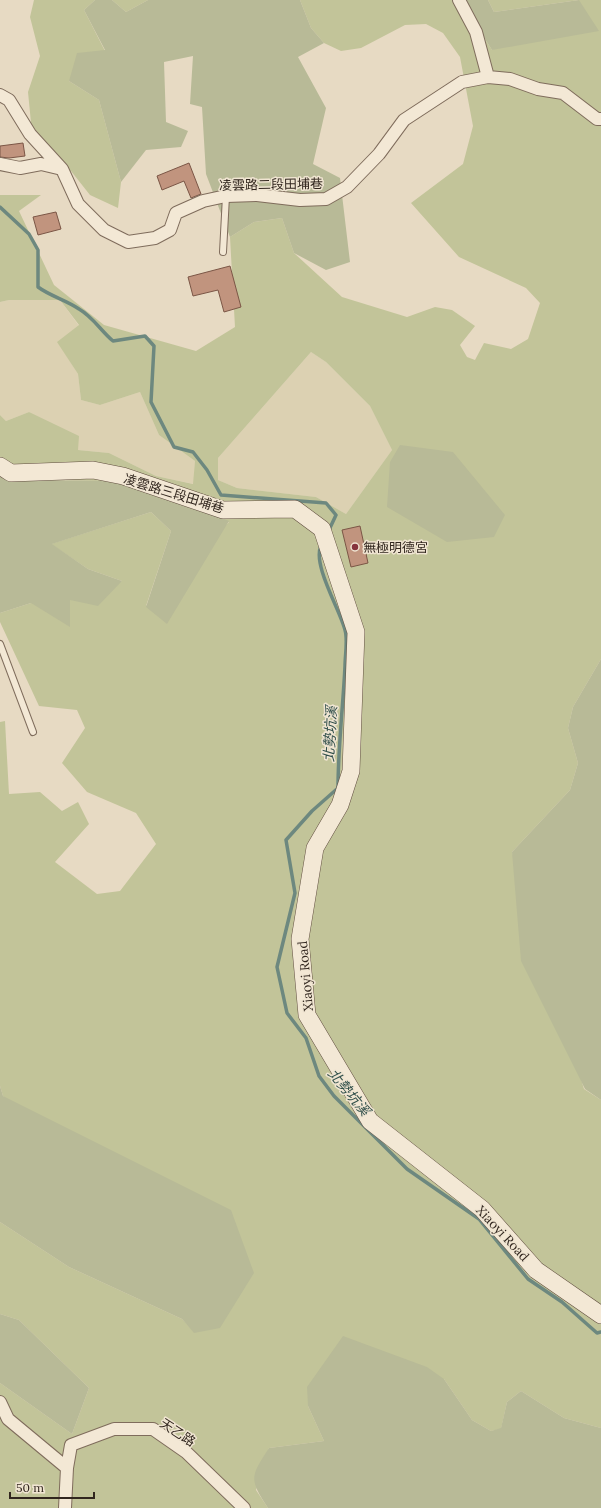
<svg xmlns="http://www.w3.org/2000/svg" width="601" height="1508" font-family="Lora,'Noto Sans TC',serif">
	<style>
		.farmland { fill: #dcd1b2 }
		.green { fill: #c2c499; fill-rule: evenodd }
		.cemetery { fill: #b8ba97 }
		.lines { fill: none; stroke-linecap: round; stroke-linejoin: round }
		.stream { stroke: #6d887f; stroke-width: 3.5 }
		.building { fill: #c1947e; stroke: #7b5646 }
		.lane-casing { stroke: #7f6c5c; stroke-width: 8 }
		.street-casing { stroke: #7f6c5c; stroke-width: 14 }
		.secondary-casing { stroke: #614e40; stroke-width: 18 }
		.lane { stroke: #f3e8d5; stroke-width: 6 }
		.street { stroke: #f3e8d5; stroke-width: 12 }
		.secondary { stroke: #f3e8d5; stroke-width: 17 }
		.poi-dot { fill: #86343c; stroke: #f0e5d2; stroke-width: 1.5 }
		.labels { text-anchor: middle; stroke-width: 3; stroke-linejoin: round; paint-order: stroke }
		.street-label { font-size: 13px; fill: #31261e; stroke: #f0e5d2 }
		.poi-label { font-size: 13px; fill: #31261e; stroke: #f0e5d2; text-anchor: start }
		.water-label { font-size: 14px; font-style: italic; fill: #304f4a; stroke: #f0e5d2 }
	</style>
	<rect width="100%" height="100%" fill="#e7dac3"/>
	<path class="farmland" d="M9 300H60L79 326 58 342 78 374 81 400 100 405 140 392 159 435 195 461 194 484 156 476 109 453 78 450 29 412 6 421 0 415V302Z
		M311 352 326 362 370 406 392 450 346 514 316 497 237 488 218 480V458Z"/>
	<path class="green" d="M34 0H95L84 10 105 51 69 81 99 100 121 182 118 208 90 195 71 171 52 167 33 143 28 92 40 56 30 17Z
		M112 0H148L126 12Z
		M300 0H460L492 50 579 0 494 12 488 0H601V659L573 707 568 728 578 763 570 790 512 852 584 1089 601 1100V1428L564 1418 521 1391 507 1402 501 1429 491 1431 472 1420 444 1379 308 1406 324 1441 269 1448 256 1490 268 1508H0V1383L72 1434 89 1388 19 1320 0 1314V1222L69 1267 182 1319 195 1333 3 1096 0 1086V722L5 721 9 794 40 792 62 811 78 802 89 824 55 862 97 894 120 891 156 844 136 813 87 792 62 763 85 728 77 710 39 706 0 622V613L31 603 70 600 122 581 88 569 51 544 151 512 171 531 146 606 229 522 105 481 31 480 0 470V415L6 421 29 412 79 436 78 450 109 453 156 476 193 484 195 461 159 435 140 392 100 405 81 400 78 374 57 342 79 325 60 300H9L0 302V195H41L19 211 54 285 104 325 196 351 235 327 230 237 254 222 282 218 294 253 342 297 407 317 435 307 452 310 475 326 460 345 467 357 475 360 484 343 511 349 528 339 540 303 526 288 459 257 411 203 463 164 473 126 460 57 443 33 426 24 405 25 361 48 341 51 324 43 311 28ZM311 352 326 362 370 406 392 450 346 514 316 497 237 488 218 480V458Z"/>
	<path class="cemetery" d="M95 0H112L126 12 148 0H300L311 28 324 43 298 57 326 108 313 164 340 178 350 262 326 270 294 253 282 218 254 222 230 237 206 174 202 107 190 104 193 56 164 62 166 122 188 131 181 147 146 150 121 182 99 100 69 81 77 53 105 50 84 10Z
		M460 0H488L494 12 579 0 599 31 492 50Z
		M400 445 453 452 505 515 494 537 447 542 387 507 390 462Z
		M0 470 31 480 105 481 158 492 229 521 167 624 146 607 171 531 151 512 52 544 88 569 122 581 98 606 70 600V627L31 603 0 613Z
		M601 659V1100L585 1089 521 961 512 852 570 790 578 763 568 728 573 707Z
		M0 1086 3 1096 231 1210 254 1273 220 1328 194 1333 182 1319 69 1267 0 1222Z
		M0 1314 19 1320 89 1388 72 1434 0 1383Z
		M343 1336 427 1367 444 1379 472 1420 491 1431 501 1428 507 1402 521 1391 564 1418 601 1428V1508H268C249 1479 250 1477 269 1448L324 1441 308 1406 307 1387Z"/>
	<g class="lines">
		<path class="stream" d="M0 207 29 234 38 250V287C50 296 66 300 79 309 93 317 101 331 113 341L145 336 154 346 151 402 174 447 193 452 207 470 221 495 326 503 336 515 329 530
			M321 546C312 564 340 610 345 630 348 640 345 655 345 666 343 707 338 747 338 788L312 811 286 840 295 893 277 967 287 1013 306 1038 319 1076 334 1096 407 1169 479 1219 528 1279 562 1302 597 1333 601 1332"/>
	</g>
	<path class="building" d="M23 143 25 156 9 158 0 157V146Z
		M189 163 201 194 191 198 184 181 162 190 157 176Z
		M56 212 61 229 38 235 33 217Z
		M230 266 241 307 224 312 218 290 193 296 188 277Z
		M360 526 368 563 351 567 342 530Z"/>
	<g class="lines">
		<defs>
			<path id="lane" d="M223 252 226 196
				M0 644 33 732"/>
			<path id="street" d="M459 0 476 32 488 77
				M0 95 9 100 30 134 62 169
				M0 164 20 168 41 164 62 169 78 204 104 230 128 242 155 238 170 230 176 213 203 201 226 196 257 195 300 200 326 199 347 187 379 154 404 120 462 82 488 77 510 79 538 89 563 93 597 119H601
				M0 1402 8 1419 67 1468
				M65 1508 67 1468 71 1445 114 1429H153L186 1452 244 1508"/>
			<path id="secondary" d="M0 466 11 473 93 470 123 476 223 510 295 509 322 529 356 632 351 771 340 805 315 848 300 939 307 1015 370 1121 482 1209 536 1270 601 1315"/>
		</defs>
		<use href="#lane" class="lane-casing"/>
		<use href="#street" class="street-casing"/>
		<use href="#secondary" class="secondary-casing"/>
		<use href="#lane" class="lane"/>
		<use href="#street" class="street"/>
		<use href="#secondary" class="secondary"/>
	</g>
	<circle class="poi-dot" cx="355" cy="547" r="4"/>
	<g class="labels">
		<g class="street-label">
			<text transform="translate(271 184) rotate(-1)" y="5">凌雲路二段田埔巷</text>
			<text transform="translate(174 493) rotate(17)" y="5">凌雲路三段田埔巷</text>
			<text transform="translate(305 976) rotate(-95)" y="5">Xiaoyi Road</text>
			<text transform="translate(503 1233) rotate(47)" y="5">Xiaoyi Road</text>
			<text transform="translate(178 1432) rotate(33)" y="5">天乙路</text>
		</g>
		<g class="poi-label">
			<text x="363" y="552">無極明德宮</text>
		</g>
		<g class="water-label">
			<text transform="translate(330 734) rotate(-87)" y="5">北勢坑溪</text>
			<text transform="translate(349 1092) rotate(50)" y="5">北勢坑溪</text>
		</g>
	</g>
	<path d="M10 1492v6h84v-6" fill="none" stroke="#31261e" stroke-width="2"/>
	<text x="16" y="1492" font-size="12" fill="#31261e" stroke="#f0e5d2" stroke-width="3" paint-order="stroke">50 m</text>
</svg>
